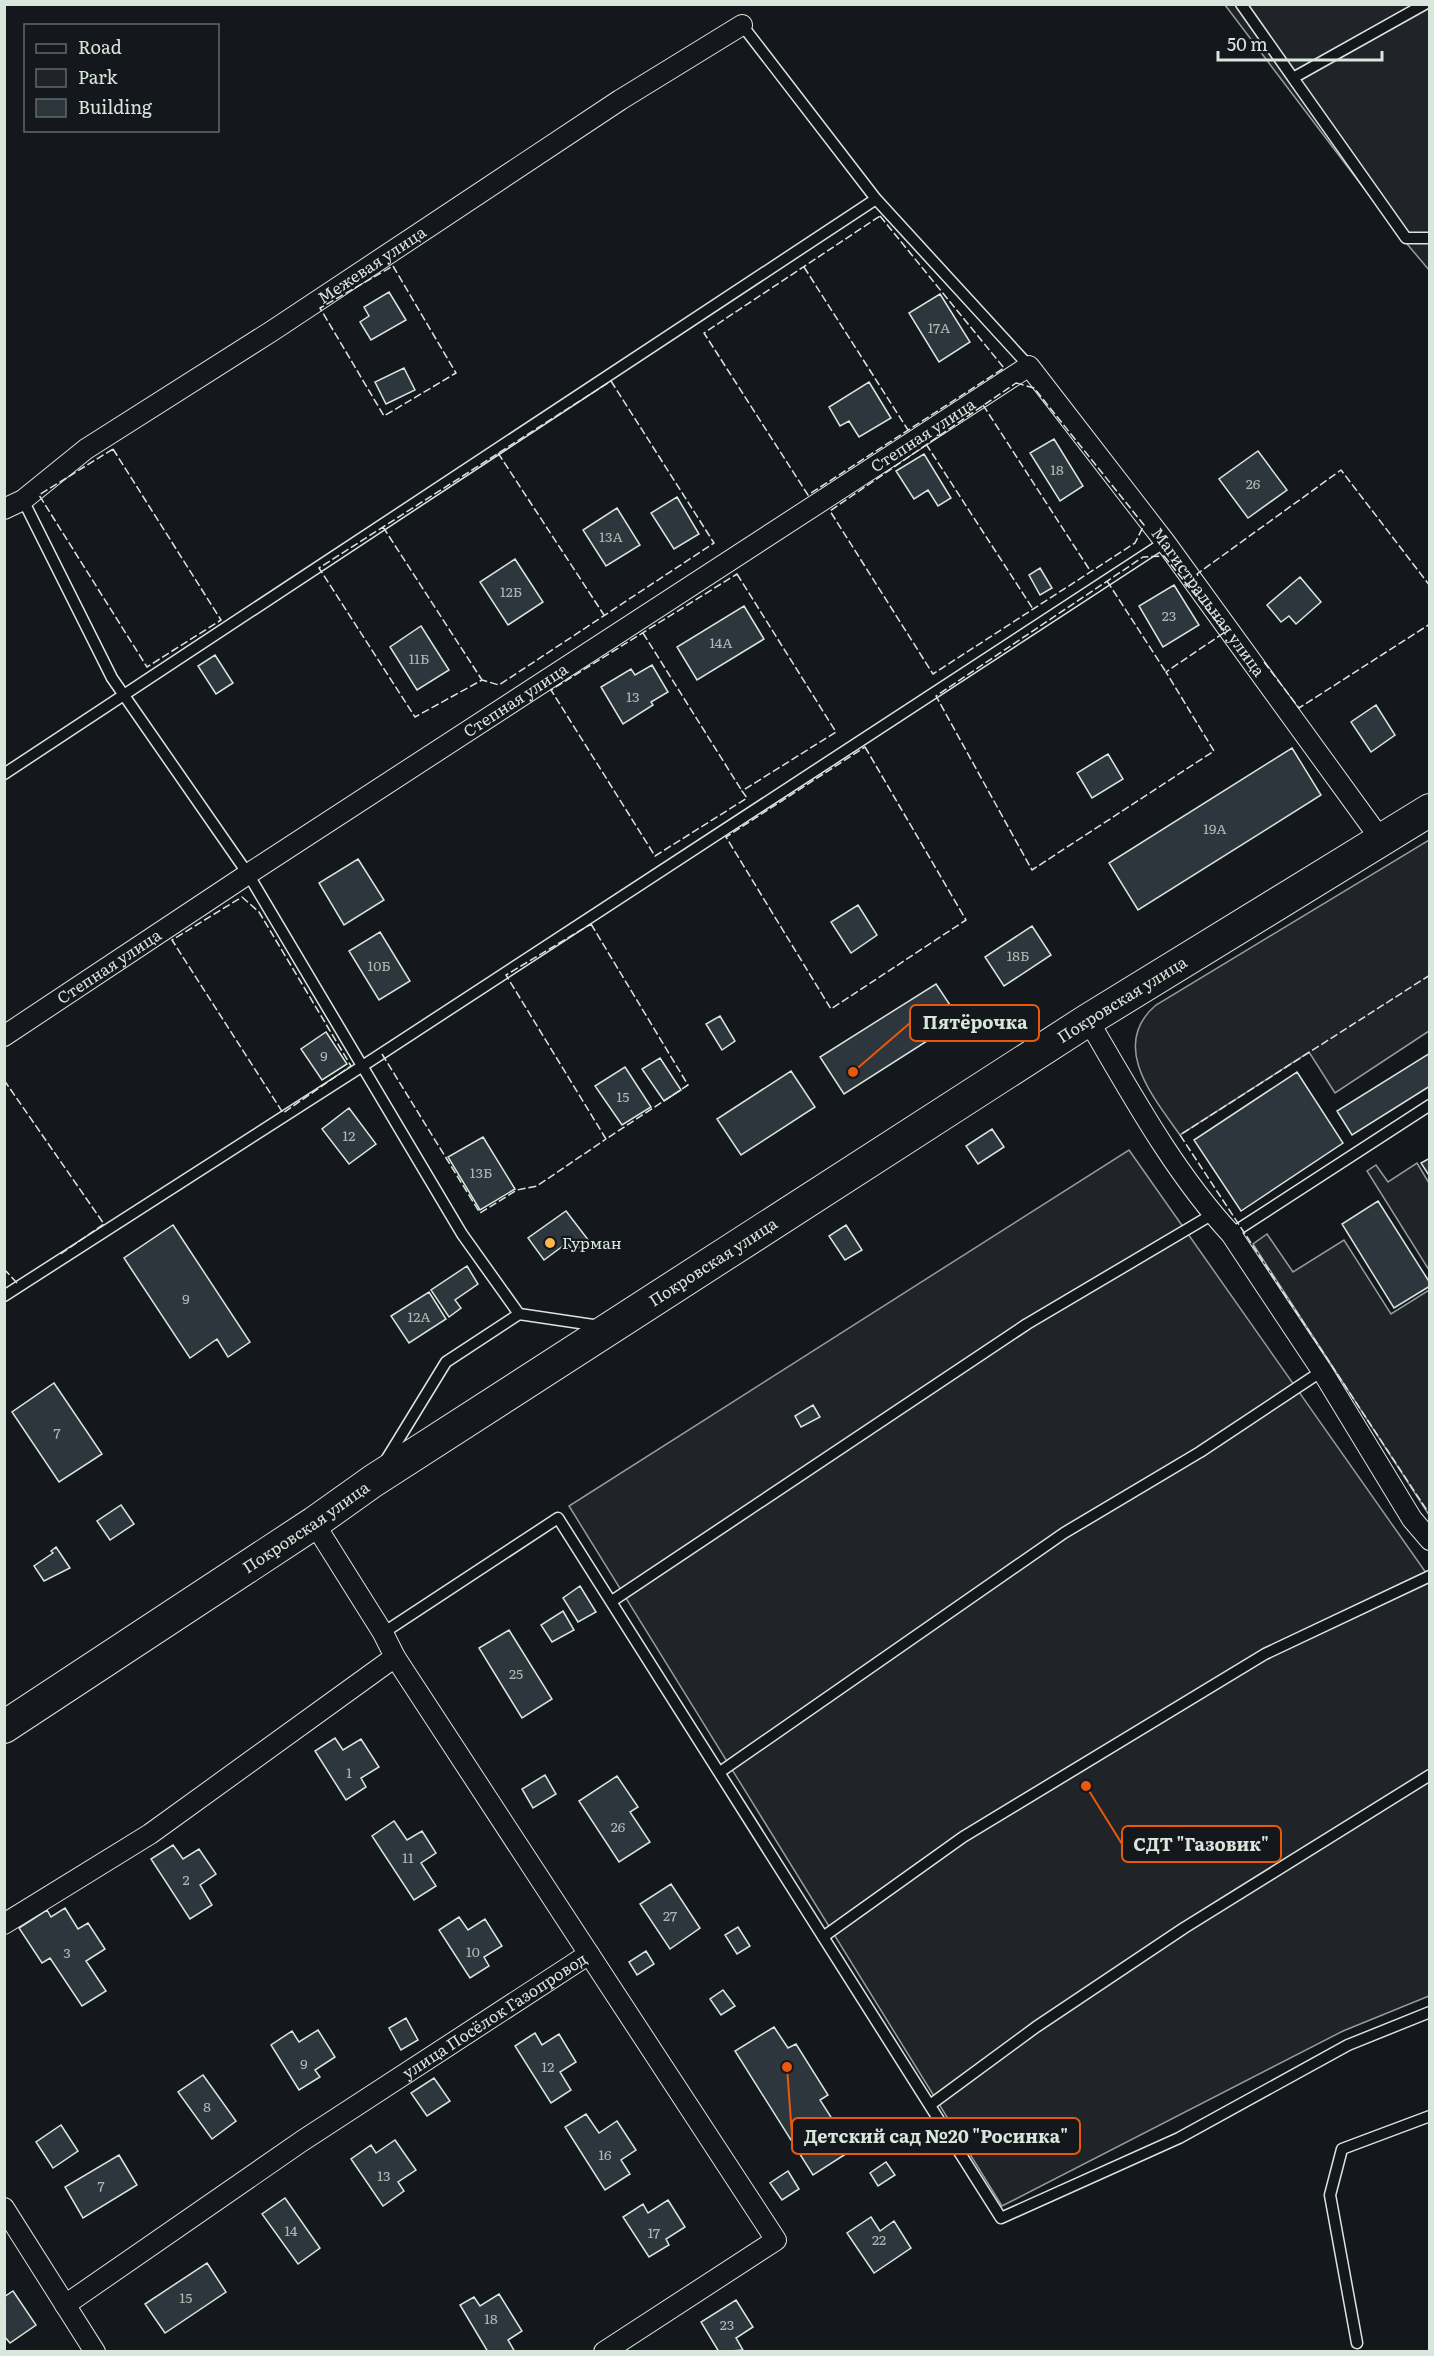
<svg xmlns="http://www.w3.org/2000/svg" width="1434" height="2356" font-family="Literata,serif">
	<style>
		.green { fill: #202428; stroke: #939e99; stroke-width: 1.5 }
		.building { fill: #2c363c; stroke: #d8e6dc; stroke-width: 1.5 }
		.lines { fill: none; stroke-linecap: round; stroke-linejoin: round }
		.lane-casing { stroke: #d8e6dc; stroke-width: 13 }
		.street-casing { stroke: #d8e6dc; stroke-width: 22 }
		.primary-casing { stroke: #d8e6dc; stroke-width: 34 }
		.lane { stroke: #14181c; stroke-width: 10 }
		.street { stroke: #14181c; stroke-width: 20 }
		.primary { stroke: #14181c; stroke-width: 32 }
		.fence { stroke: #d8e6dc; stroke-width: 1.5; stroke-dasharray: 8 3; stroke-linecap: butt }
		.poi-dot { fill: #ffb74d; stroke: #14181c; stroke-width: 2 }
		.labels { text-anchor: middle; stroke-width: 4.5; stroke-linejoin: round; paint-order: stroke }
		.number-label { font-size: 14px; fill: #adbab4 }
		.street-label { font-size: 16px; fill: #d8e6dc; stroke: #14181c }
		.poi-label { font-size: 16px; fill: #d8e6dc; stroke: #14181c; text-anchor: start }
		.leader { fill: none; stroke: #e8590c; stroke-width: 2 }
		.callout-dot { fill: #e8590c; stroke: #14181c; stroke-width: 2 }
		.callout { fill: #14181c; stroke: #e8590c; stroke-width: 2 }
		.callout-label { font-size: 18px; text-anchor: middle; font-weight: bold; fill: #d8e6dc }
	</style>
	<rect width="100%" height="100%" fill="#14181c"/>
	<path class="green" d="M1225 5H1429V270L1397 232Z
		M1429 840V1031L1335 1093 1309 1052 1180 1135C1153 1097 1109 1045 1156 1005Z
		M1129 1150 1429 1577V1996L1343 2031 1002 2206 569 1506Z
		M1417 1163 1429 1183V1270L1367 1171 1376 1165 1388 1182Z
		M1267 1234 1293 1272 1344 1240 1391 1314 1429 1290V1515L1253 1244Z"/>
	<path class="building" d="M389 292 406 320 371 340 360 322 369 316 364 307Z
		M940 294 970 342 939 362 909 313Z
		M404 368 415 390 386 404 375 382Z
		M869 382 891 418 859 437 849 421 840 426 829 407Z
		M1054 439 1083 486 1060 501 1030 453Z
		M1258 451 1287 490 1248 518 1219 479Z
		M924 454 951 498 938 506 928 490 914 499 896 471Z
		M677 497 699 534 674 549 651 513Z
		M617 508 640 545 606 566 583 530Z
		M515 559 543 602 508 625 480 582Z
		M1040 568 1052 588 1040 595 1029 575Z
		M1300 577 1321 602 1296 624 1289 616 1281 622 1267 605Z
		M1174 585 1199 625 1163 647 1139 606Z
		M744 606 764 639 697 680 677 647Z
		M421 626 449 670 417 690 390 647Z
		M215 655 233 683 216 694 198 666Z
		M652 665 668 692 651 702 653 705 623 724 601 687 631 669 635 675Z
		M1376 705 1395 735 1371 752 1351 722Z
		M1292 748 1321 795 1138 910 1109 863Z
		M1108 754 1123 779 1092 798 1077 773Z
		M358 859 384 900 344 925 319 883Z
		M858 905 877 935 851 953 831 922Z
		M1032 926 1051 955 1004 986 985 957Z
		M380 932 410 981 379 1000 349 951Z
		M936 984 960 1020 844 1094 820 1057Z
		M720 1016 735 1041 722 1050 706 1024Z
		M326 1032 347 1064 322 1080 301 1049Z
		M1430 1053V1086L1352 1135 1337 1111Z
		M660 1058 681 1090 664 1101 642 1069Z
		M625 1067 651 1107 622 1125 595 1086Z
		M791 1071 815 1107 741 1155 717 1119Z
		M1297 1072 1343 1143 1241 1211 1194 1140Z
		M349 1108 376 1144 349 1164 322 1129Z
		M992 1129 1004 1147 978 1164 966 1146Z
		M483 1137 515 1189 480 1210 448 1157Z
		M1430 1158V1177L1421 1163Z
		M1378 1201 1430 1283V1286L1394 1308 1342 1224Z
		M566 1211 589 1241 573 1251 567 1243 544 1260 528 1238Z
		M173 1225 250 1342 228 1357 217 1339 190 1358 124 1258Z
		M846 1225 862 1250 845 1260 829 1236Z
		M467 1266 478 1284 455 1300 461 1308 449 1317 431 1290Z
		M429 1292 446 1319 409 1343 391 1316Z
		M54 1383 102 1454 59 1482 12 1412Z
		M813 1405 820 1417 801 1427 795 1416Z
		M121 1505 134 1524 110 1540 97 1521Z
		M56 1547 70 1568 44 1581 34 1566 53 1553 51 1551Z
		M580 1586 596 1612 578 1622 563 1598Z
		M563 1611 574 1630 552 1642 541 1625Z
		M509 1630 552 1699 522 1718 479 1648Z
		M335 1738 343 1750 361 1739 379 1767 361 1778 366 1787 346 1800 315 1751Z
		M545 1775 556 1794 533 1808 522 1789Z
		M617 1776 638 1807 630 1812 650 1842 619 1862 579 1801Z
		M394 1821 407 1840 422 1831 436 1853 421 1863 436 1886 414 1900 372 1836Z
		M173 1845 183 1859 199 1849 216 1874 200 1885 212 1905 190 1919 151 1859Z
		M671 1884 700 1928 670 1949 640 1904Z
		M65 1908 78 1929 88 1923 105 1949 86 1961 106 1991 82 2006 50 1958 42 1963 19 1928 47 1910 51 1917Z
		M459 1917 468 1930 485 1919 502 1946 484 1957 489 1966 470 1978 439 1930Z
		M738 1927 750 1946 737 1954 725 1935Z
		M646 1951 654 1964 637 1975 629 1962Z
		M723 1990 735 2006 721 2015 710 1999Z
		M406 2018 418 2040 401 2050 389 2028Z
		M774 2027 788 2048 796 2044 828 2095 820 2100 852 2150 813 2175 735 2051Z
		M318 2030 335 2057 315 2070 320 2077 299 2090 271 2045 292 2031 299 2042Z
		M535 2033 542 2045 559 2034 576 2062 560 2072 571 2090 551 2103 515 2046Z
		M203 2075 236 2121 212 2139 178 2092Z
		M434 2078 450 2101 427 2116 411 2093Z
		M586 2114 599 2133 617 2121 636 2150 621 2160 630 2174 605 2190 565 2127Z
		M61 2125 78 2151 53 2168 36 2142Z
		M395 2140 416 2170 398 2182 404 2191 383 2206 351 2159 371 2145 376 2153Z
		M119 2155 137 2185 83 2218 65 2187Z
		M886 2162 895 2175 878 2186 870 2173Z
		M788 2171 799 2189 782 2200 770 2183Z
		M285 2198 320 2248 298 2264 262 2214Z
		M668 2200 685 2227 666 2239 669 2245 649 2257 623 2217 643 2204 648 2213Z
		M871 2217 880 2231 894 2221 911 2248 874 2273 847 2233Z
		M207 2263 226 2292 165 2333 145 2304Z
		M13 2291 36 2325 10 2343 4 2336V2297Z
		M499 2294 522 2331 508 2340 515 2352H488L460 2305 474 2297 480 2306Z
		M736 2300 753 2327 736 2338 743 2350 719 2352 701 2322Z"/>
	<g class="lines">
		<defs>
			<path id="lane" d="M1241 4 1293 78
				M1425 4 1293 78 1406 238H1430
				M742 25 876 199 1029 366
				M23 500 112 678 248 874 462 1234 519 1314
				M4 774 876 199
				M1231 1234 1430 1105
				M4 1296 361 1067 1165 542
				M386 1460 446 1362 519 1314 600 1326
				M612 1601 1027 1324 1213 1214
				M383 1633 558 1518 1001 2218 1179 2138 1348 2045 1430 2012
				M720 1772 1064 1533 1200 1452 1322 1371
				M823 1937 963 1837 1265 1654 1430 1576
				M930 2105 1036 2027 1184 1928 1430 1775
				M1357 2343 1330 2195 1342 2149 1430 2116"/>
			<g id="street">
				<path id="s1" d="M4 509 23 500 86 449 272 331 620 100 742 25"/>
				<path d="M1088 1020C1131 1093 1173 1171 1231 1234L1322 1371 1412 1519 1430 1540"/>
				<path id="s2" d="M4 1036 248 874 1029 366 1165 542 1382 841"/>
				<path d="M4 1924 150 1834 395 1657"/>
				<path d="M589 1954 776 2240 604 2352"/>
				<path d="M4 2208 95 2352"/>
				<path id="s3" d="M65 2305 302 2141 589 1954 395 1657 383 1633 314 1523"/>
			</g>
			<g id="primary">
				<path id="s4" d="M4 1727 314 1523 373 1481 1088 1020 1430 810"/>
			</g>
		</defs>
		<use href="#lane" class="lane-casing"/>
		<use href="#street" class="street-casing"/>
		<use href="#primary" class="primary-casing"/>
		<use href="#lane" class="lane"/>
		<use href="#street" class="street"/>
		<use href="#primary" class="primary"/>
		<path class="fence" d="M880 216 1004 368 808 495 704 333Z
			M393 266 456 373 384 416 320 308Z
			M804 267 908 430
			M611 381 714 543 499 685 482 680 415 717 319 568Z
			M1016 383 1034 388 1144 525 1135 543 933 674 830 511Z
			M983 405 1091 572
			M926 444 1033 609
			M113 449 221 620 147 667 39 495Z
			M498 453 604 615
			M383 527 482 680
			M1164 556 1225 632 1166 672 1214 751 1032 870 936 696 1143 557Z
			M737 574 836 732 742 791 747 798 655 856 551 690Z
			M1198 576 1197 574 1341 470 1430 586
			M1107 581 1166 672
			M643 633 742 791
			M1264 662 1299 708 1430 624
			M865 747 966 920 831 1009 726 837Z
			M242 897 259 912 351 1066 283 1113 172 940Z
			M591 924 688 1085 606 1139 506 975Z
			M1430 975 1180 1135 1430 1515
			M382 1054 480 1213 517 1190 537 1186 606 1139
			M4 1080 104 1224 59 1255
			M4 1269 17 1283
			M4 1563V1565"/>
	</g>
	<circle class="poi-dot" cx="550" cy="1243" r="6"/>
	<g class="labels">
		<g class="number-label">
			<text x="939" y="333">17А</text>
			<text x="1057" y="475">18</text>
			<text x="1253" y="489">26</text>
			<text x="611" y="542">13А</text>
			<text x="511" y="597">12Б</text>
			<text x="1169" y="621">23</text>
			<text x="721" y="648">14А</text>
			<text x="419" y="664">11Б</text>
			<text x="633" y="702">13</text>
			<text x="1215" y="834">19А</text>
			<text x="1018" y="961">18Б</text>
			<text x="379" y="971">10Б</text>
			<text x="324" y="1061">9</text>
			<text x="623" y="1102">15</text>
			<text x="349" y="1141">12</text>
			<text x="481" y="1178">13Б</text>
			<text x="186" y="1304">9</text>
			<text x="419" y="1322">12А</text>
			<text x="57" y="1438">7</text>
			<text x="516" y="1679">25</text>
			<text x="349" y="1778">1</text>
			<text x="618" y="1832">26</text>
			<text x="408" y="1863">11</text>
			<text x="186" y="1885">2</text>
			<text x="670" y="1921">27</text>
			<text x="473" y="1957">10</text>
			<text x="67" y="1958">3</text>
			<text x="304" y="2069">9</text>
			<text x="548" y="2072">12</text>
			<text x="207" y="2112">8</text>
			<text x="605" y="2160">16</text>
			<text x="384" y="2181">13</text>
			<text x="101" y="2191">7</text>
			<text x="291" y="2236">14</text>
			<text x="654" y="2238">17</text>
			<text x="879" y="2245">22</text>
			<text x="186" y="2303">15</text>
			<text x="491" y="2324">18</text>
			<text x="727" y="2330">23</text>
		</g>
		<g class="street-label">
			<text dy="6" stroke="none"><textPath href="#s1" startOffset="442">Межевая улица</textPath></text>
			<text dy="6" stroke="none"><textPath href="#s2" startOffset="1098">Степная улица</textPath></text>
			<text dy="6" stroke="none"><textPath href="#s2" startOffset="1521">Магистральная улица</textPath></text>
			<text dy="6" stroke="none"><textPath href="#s2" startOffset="612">Степная улица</textPath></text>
			<text dy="6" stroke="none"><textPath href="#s2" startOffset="126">Степная улица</textPath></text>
			<text dy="6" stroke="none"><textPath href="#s4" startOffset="1334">Покровская улица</textPath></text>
			<text dy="6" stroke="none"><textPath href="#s4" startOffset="848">Покровская улица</textPath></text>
			<text dy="6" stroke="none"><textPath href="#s4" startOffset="362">Покровская улица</textPath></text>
			<text dy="6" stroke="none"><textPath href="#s3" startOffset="518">улица Посёлок Газопровод</textPath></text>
		</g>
		<g class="poi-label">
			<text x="562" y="1249">Гурман</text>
		</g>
	</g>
	<path class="leader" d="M853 1072L910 1023M1086 1786L1122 1844M787 2067L792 2136"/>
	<g class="callout-dot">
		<circle cx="853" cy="1072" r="6"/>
		<circle cx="1086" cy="1786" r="6"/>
		<circle cx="787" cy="2067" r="6"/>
	</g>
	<g class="callout">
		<rect x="910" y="1005" width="129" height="36" rx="6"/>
		<rect x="1122" y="1826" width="159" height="36" rx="6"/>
		<rect x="792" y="2118" width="288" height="36" rx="6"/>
	</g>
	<g class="callout-label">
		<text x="975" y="1029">Пятёрочка</text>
		<text x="1201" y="1851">СДТ "Газовик"</text>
		<text x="936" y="2143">Детский сад №20 "Росинка"</text>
	</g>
	<rect width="1434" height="2356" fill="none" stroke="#d8e6dc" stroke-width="12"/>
	<rect x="24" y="24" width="195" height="108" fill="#14181c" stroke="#626a69" stroke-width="1.5"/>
	<rect x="36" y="44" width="30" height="9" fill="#14181c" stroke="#626a69" stroke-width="1.5"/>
	<text x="78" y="54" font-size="18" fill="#d8e6dc">Road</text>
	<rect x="36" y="69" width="30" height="18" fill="#202428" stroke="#626a69" stroke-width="1.5"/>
	<text x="78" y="84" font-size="18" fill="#d8e6dc">Park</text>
	<rect x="36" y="99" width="30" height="18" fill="#2c363c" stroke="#626a69" stroke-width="1.5"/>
	<text x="78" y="114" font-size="18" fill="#d8e6dc">Building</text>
	<path d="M1218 51v9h164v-9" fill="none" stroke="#d8e6dc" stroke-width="3"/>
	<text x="1227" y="51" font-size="18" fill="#d8e6dc" stroke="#14181c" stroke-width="4.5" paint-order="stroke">50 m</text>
</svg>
